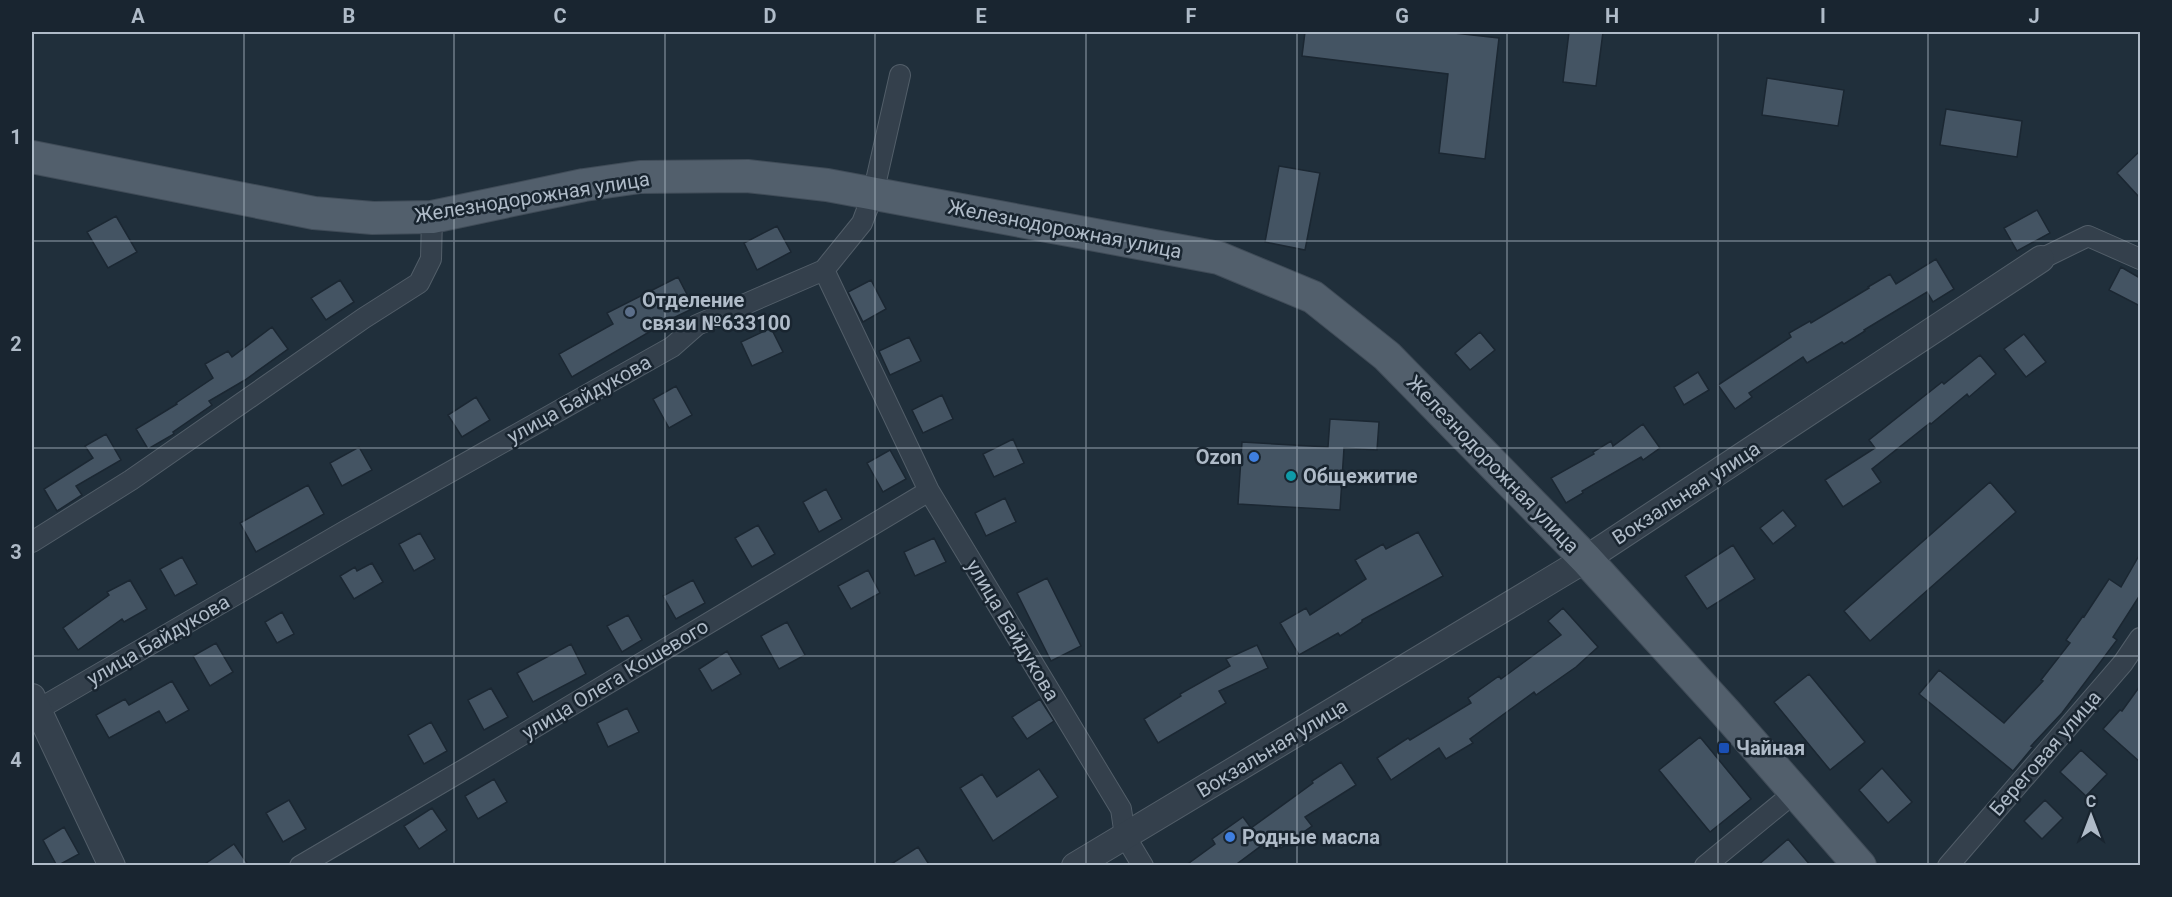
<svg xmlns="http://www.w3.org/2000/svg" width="2172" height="897" font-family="Roboto,sans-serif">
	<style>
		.building { fill: #445463; stroke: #1b2732; stroke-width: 1.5 }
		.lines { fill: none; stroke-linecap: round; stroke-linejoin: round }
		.minor-casing { stroke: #525e69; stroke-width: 22 }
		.tertiary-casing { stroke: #525e69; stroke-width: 28 }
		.primary-casing { stroke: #404c58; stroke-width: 34 }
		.minor { stroke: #34404c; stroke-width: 20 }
		.tertiary { stroke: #34404c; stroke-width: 26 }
		.primary { stroke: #525f6c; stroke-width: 32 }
		.grid { fill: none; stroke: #afbbc8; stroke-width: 1.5; stroke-opacity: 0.55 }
		.service-dot { fill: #5c6f8a; stroke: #192530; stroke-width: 2 }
		.shop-dot { fill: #3f7fe0; stroke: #192530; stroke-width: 2 }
		.culture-dot { fill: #0f9aa8; stroke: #192530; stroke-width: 2 }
		.transit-dot { fill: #1a4fb4; stroke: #192530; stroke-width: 2 }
		.labels { text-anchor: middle; stroke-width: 5; stroke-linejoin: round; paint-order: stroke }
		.street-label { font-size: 20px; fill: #afbbc8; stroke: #192530 }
		.poi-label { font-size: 20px; font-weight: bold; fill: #afbbc8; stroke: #192530; text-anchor: start }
		.neatline { fill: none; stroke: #afbbc8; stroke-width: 2 }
		.grid-label { font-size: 20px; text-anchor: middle; font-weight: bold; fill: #afbbc8 }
	</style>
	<rect width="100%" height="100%" fill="#202f3b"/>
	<path class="building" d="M1305 32H1445L1499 38 1485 159 1439 153 1448 74 1302 56Z
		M1569 32H1603L1596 86 1563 82Z
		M1767 78 1844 90 1838 126 1762 115Z
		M1946 109 2022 121 2017 157 1940 145Z
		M2140 151V198L2117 173Z
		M1279 166 1320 173 1305 250 1265 242Z
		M2037 210 2050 233 2017 251 2004 228Z
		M116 216 137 252 108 268 87 232Z
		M777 226 791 252 757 270 744 243Z
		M1936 259 1954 289 1933 302 1927 292 1864 330 1865 331 1844 344 1842 342 1807 363 1803 357 1749 393 1752 397 1735 409 1718 385 1791 337 1789 333 1810 321 1811 323 1869 288 1868 287 1890 274 1896 284Z
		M2121 267 2140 278V306L2109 290Z
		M678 277 694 308 650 329 651 331 572 377 559 354 613 324 607 313Z
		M340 280 354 302 326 320 311 298Z
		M871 280 886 309 863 322 848 292Z
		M272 327 288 349 245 380 209 401 212 405 173 432 174 434 148 449 136 429 177 404 176 403 213 378 205 364 228 351 232 357Z
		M771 328 783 352 752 366 741 342Z
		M1480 332 1495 350 1470 370 1455 353Z
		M2024 334 2046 362 2026 377 2004 349Z
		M909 337 921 361 890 375 879 351Z
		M1980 355 1996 374 1969 397 1967 394 1931 424 1930 423 1872 469 1881 482 1843 507 1825 480 1875 448 1869 440 1942 382 1944 384Z
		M1698 372 1709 390 1684 405 1674 387Z
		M676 386 692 415 669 428 653 399Z
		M942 395 953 419 923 433 912 410Z
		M476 397 490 420 462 437 448 415Z
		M1330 419 1379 422 1377 450 1344 448 1340 510 1238 504 1242 442 1328 447Z
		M1643 424 1660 448 1643 460 1641 457 1582 491 1583 493 1566 503 1551 478 1594 454 1593 452 1611 441 1613 446Z
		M106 434 121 460 76 486 82 495 57 511 44 489 93 458 85 446Z
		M1013 439 1024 463 994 477 983 454Z
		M359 447 372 470 342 486 330 463Z
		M890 450 906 479 883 492 867 463Z
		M1990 482 2016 512 1870 641 1844 611Z
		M308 485 324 514 256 552 240 523Z
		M826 489 842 519 819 532 803 502Z
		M1005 498 1016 522 986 536 975 513Z
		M1783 510 1796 526 1773 544 1760 528Z
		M758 525 775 554 752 567 735 538Z
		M1418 532 1443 576 1362 620V622L1340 636 1338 633 1299 655 1280 623 1306 608 1310 615 1366 579 1355 560 1383 544 1386 549Z
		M420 533 435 559 414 571 399 544Z
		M934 538 946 562 915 576 904 552Z
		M1733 545 1755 579 1707 609 1685 576Z
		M2140 554V595L2113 637 2117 640 2062 713 2031 746 2033 747 2013 771 1919 694 1939 670 2004 723 2043 681 2041 680 2070 643 2066 640 2083 616 2084 617 2109 579 2121 587Z
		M182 557 197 584 175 596 160 569Z
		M372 563 383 582 354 599 340 576 355 567 357 571Z
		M868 570 880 593 851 609 838 586Z
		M1047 578 1081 646 1051 661 1017 593Z
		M130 580 147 609 124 622 122 619 78 650 63 628 109 595 107 592Z
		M693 580 705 603 676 619 663 596Z
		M1563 608 1598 647 1576 667 1536 695 1534 692 1470 739 1473 743 1446 759 1439 748 1391 780 1377 758 1408 738 1410 740 1471 703 1468 698 1499 676 1501 679 1561 635 1548 621Z
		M282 612 294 634 277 643 265 622Z
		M628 615 642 640 622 652 607 626Z
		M787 622 805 655 779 669 761 636Z
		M216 643 233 672 210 686 193 656Z
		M571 644 586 674 533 702 517 673Z
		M1257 645 1268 668 1219 691 1226 703 1158 743 1144 719 1181 696 1180 694 1230 666 1226 659Z
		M727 651 741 674 712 691 699 669Z
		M1809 674 1865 742 1830 770 1774 702Z
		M172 681 189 710 166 723 159 711 109 738 96 715 125 699 129 705Z
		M2140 686V762L2103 729 2120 710 2122 711Z
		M491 688 508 717 484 730 468 700Z
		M1040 699 1054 721 1027 739 1012 717Z
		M627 708 639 732 608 747 597 723Z
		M431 722 447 751 424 764 408 735Z
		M1700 737 1751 799 1710 832 1659 770Z
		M2081 750 2107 774 2086 796 2060 772Z
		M1341 762 1356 785 1305 817 1312 826 1281 848 1273 837 1234 866H1185L1215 844 1212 839 1243 817 1251 828 1313 783 1312 781Z
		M1882 768 1912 802 1888 823 1859 790Z
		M1039 769 1058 797 993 841 960 788 982 774 997 797Z
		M494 779 507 802 478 819 465 796Z
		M289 800 306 829 283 842 266 813Z
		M2045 800 2063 818 2042 839 2024 821Z
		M432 808 447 830 419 849 404 826Z
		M64 827 79 854 57 866 43 840Z
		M1788 839 1811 866H1757Z
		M234 844 249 866H202Z
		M918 847 930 866H888Z"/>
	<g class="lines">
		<defs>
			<path id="minor" d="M2041 259 2088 236 2140 259
				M824 270 862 223 873 194 900 75
				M32 542 131 480 364 318 419 283 431 259 432 217
				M32 713 347 530 672 347 697 325 824 270 929 491 1121 809 1125 836 1143 866
				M300 866 465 769 929 491
				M1705 866 1795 792
				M1948 866 2123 663 2140 638"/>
			<path id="tertiary" d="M32 697 112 866
				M1075 866 1586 559 2041 259"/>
			<path id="primary" d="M32 157 314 213 373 218 432 217 584 185 640 177 747 176 827 185 1219 258 1313 297 1387 356 1586 559 1727 714 1860 866"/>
		</defs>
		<use href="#minor" class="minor-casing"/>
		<use href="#tertiary" class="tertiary-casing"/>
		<use href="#primary" class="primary-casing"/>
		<use href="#minor" class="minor"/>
		<use href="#tertiary" class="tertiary"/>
		<use href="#primary" class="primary"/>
	</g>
	<path class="grid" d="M244 32V866M454 32V866M665 32V866M875 32V866M1086 32V866M1297 32V866M1507 32V866M1718 32V866M1928 32V866M32 241H2140M32 448H2140M32 656H2140"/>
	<circle class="service-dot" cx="630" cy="312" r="6"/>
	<g class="shop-dot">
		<circle cx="1254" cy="457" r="6"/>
		<circle cx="1230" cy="837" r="6"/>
	</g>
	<circle class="culture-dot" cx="1291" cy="476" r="6"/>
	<rect class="transit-dot" x="1718" y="742" width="12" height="12" rx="3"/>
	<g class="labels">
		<g class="street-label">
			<text transform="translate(532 197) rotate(-9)" y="7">Железнодорожная улица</text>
			<text transform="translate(1065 229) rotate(11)" y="7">Железнодорожная улица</text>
			<text transform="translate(579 399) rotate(-29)" y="7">улица Байдукова</text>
			<text transform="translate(1493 464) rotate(46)" y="7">Железнодорожная улица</text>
			<text transform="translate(1686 493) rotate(-33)" y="7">Вокзальная улица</text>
			<text transform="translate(1013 630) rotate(59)" y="7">улица Байдукова</text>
			<text transform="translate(158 640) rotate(-30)" y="7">улица Байдукова</text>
			<text transform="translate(615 679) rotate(-31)" y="7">улица Олега Кошевого</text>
			<text transform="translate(1272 748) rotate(-31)" y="7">Вокзальная улица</text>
			<text transform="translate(2045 753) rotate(-49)" y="7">Береговая улица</text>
		</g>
		<g class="poi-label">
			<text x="642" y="307">Отделение<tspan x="642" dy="23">связи №633100</tspan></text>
			<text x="1242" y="464" text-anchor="end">Ozon</text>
			<text x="1303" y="483">Общежитие</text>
			<text x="1736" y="755">Чайная</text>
			<text x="1242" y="844">Родные масла</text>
		</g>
	</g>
	<rect width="2172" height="897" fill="none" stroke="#192530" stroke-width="66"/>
	<g transform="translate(2091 816)" stroke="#192530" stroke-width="4.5" paint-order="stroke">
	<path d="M0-4.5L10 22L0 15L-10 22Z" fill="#afbbc8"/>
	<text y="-9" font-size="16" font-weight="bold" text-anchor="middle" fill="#afbbc8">С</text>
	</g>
	<rect x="33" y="33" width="2106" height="831" class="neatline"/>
	<g class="grid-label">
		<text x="138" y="23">A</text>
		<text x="349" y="23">B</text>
		<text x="560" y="23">C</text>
		<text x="770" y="23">D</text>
		<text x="981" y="23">E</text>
		<text x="1191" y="23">F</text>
		<text x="1402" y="23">G</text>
		<text x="1612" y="23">H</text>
		<text x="1823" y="23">I</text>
		<text x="2034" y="23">J</text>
		<text x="16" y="144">1</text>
		<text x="16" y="351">2</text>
		<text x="16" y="559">3</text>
		<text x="16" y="767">4</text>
	</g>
</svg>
